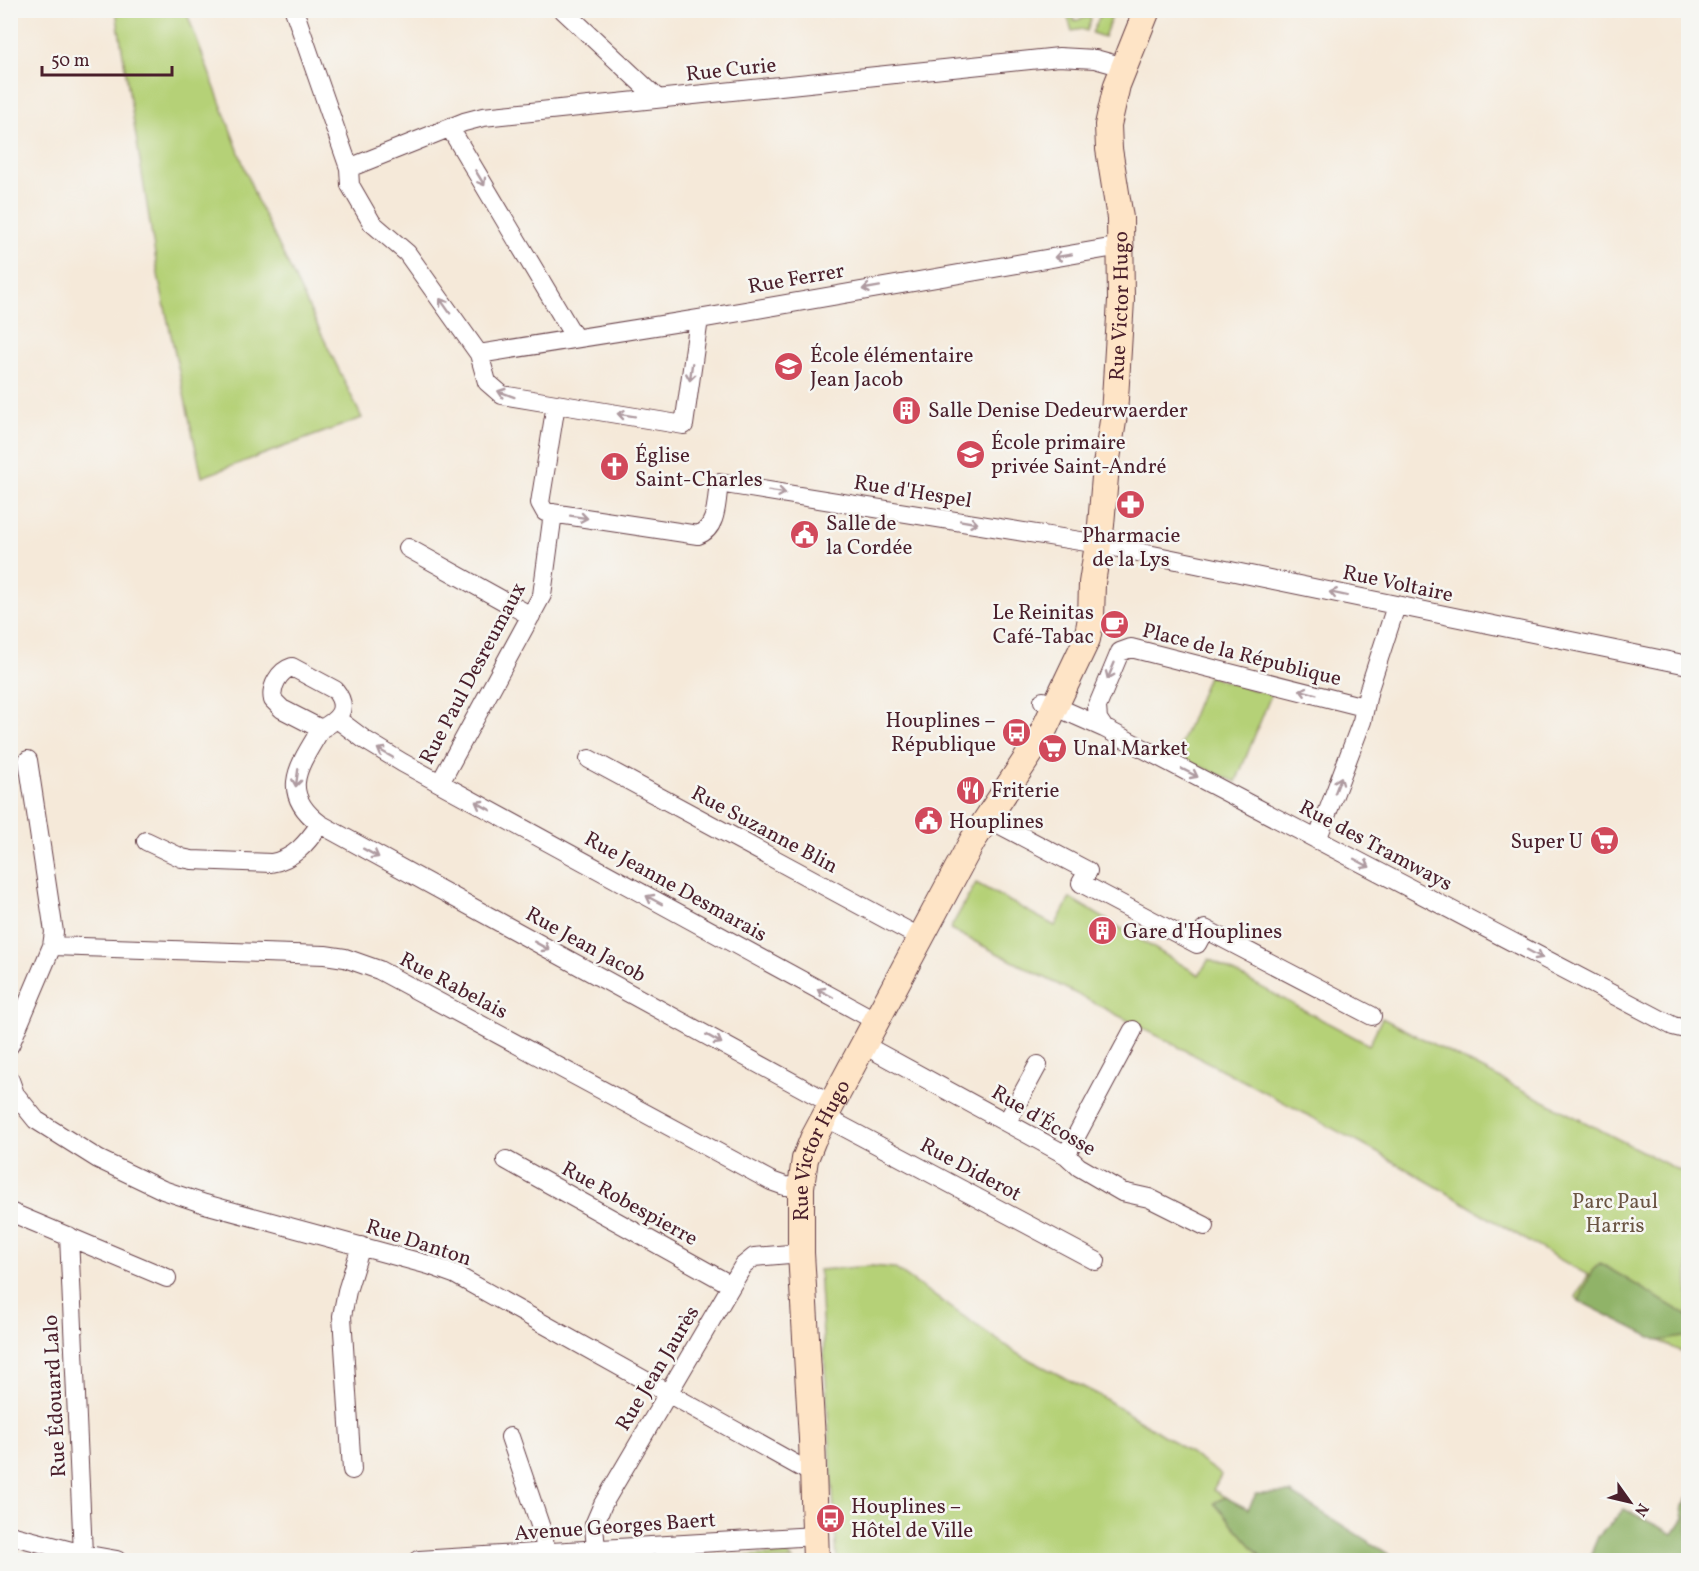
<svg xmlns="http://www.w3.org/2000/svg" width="1699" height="1571" font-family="Vollkorn,serif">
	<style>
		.green { fill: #b5d177; stroke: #807851; stroke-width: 1.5 }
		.forest { fill: #90b368; stroke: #6d694a; stroke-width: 1.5 }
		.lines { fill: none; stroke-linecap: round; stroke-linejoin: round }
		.minor-casing { stroke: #643d45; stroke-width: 20 }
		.secondary-casing { stroke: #643d45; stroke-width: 28 }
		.minor { stroke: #fff; stroke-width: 18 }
		.secondary { stroke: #fee4c6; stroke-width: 26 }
		.oneway { stroke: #ae9aa0 }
		.labels { text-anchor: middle; stroke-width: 5; stroke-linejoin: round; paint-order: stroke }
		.street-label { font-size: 21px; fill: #4a1f2b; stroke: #f6f6f2 }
		.poi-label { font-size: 21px; fill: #4a1f2b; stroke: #f6f6f2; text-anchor: start }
		.park-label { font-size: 21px; fill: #6a5442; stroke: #f6f6f2 }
	</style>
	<rect width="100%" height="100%" fill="#f6f6f2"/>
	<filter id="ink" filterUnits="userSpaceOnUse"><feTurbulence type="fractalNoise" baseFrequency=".0167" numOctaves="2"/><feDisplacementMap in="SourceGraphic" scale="12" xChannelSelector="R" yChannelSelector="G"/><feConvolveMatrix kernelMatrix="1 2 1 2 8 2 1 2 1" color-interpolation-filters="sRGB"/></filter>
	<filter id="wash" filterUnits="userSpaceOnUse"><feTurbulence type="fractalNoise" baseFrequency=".008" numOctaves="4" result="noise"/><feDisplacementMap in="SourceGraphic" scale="24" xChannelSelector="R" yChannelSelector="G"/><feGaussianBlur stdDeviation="1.35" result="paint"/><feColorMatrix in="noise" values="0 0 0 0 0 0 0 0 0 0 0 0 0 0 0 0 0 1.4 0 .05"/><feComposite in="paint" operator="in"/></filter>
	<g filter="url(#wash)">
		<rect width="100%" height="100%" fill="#f5e9d9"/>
		<path class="green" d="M116 11H186L256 198 362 418 202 477 159 280Z
			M1066 11H1071L1074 21 1088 17 1091 19 1087 31 1082 29 1072 31Z
			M1102 11H1114L1104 37 1092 33Z
			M1208 676 1271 695 1236 782 1176 756Z
			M976 883 1055 926 1070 898 1199 975 1209 959 1369 1045 1382 1018 1688 1175V1355L1579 1301 1576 1297 1588 1275C1516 1236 1447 1191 1376 1152 1235 1075 1093 1002 950 929Z
			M872 1266 894 1268 1018 1354 1099 1395 1174 1442 1221 1475 1213 1490 1225 1497 1214 1503 1264 1560H837L819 1270Z
			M788 1554 793 1560H666Z"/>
		<path class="forest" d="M1600 1263 1688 1316V1339L1683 1337 1659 1341 1579 1301 1592 1271Z
			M1291 1493 1398 1560H1264L1214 1503 1225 1497 1248 1509 1256 1494Z
			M1688 1497V1560H1590L1589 1558 1598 1537 1624 1509 1673 1534 1684 1518 1682 1508Z"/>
	</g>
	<g filter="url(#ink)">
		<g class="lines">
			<defs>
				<path id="minor" d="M294 10 349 168 350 185 372 223 407 253 479 354 487 382 502 395 556 404
					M563 10 658 99
					M450 128 575 338
					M349 168 464 122 483 117 1059 57 1095 59 1124 67
					M699 319 684 425 556 404 540 503 545 512 698 535C718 528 716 501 719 483L1099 544 1688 665
					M479 354 699 319 1121 246
					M408 548 531 616
					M292 667 335 690C350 709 338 720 321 729L282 709 273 700C270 687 279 671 292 667Z
					M1043 701 1104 728 1673 1026 1681 1028 1688 1027
					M337 719 365 740 403 763 876 1021
					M1104 728 1098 719 1097 707 1120 652 1131 648 1364 707
					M321 729C299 766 278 792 320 824L832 1104
					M589 759 921 938
					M440 783 542 595 553 513
					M987 818 1088 871 1081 883 1197 944 1205 929 1372 1016
					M1317 840 1362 721 1369 689 1396 606
					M146 841 182 858 192 860 271 863C294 859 307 843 320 824
					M52 946 325 955 345 958 379 970 771 1181 785 1186 801 1187
					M10 1045 52 946 54 932 28 760
					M864 1045 1066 1155 1079 1167 1122 1192 1149 1198 1205 1226
					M10 1080 15 1094 36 1120 98 1159 163 1190 205 1204 429 1265 454 1274 813 1474
					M825 1117 1096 1261
					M1007 1122 1038 1065
					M1066 1155 1133 1030
					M506 1160 731 1285
					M10 1212 167 1278
					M69 1236 83 1554
					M510 1437 544 1537 545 1553
					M352 1470 342 1316 347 1291 361 1246
					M10 1535 83 1554 117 1560
					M596 1550 594 1525 603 1504 743 1266 754 1257 801 1253
					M419 1560 815 1536"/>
				<g id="secondary">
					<path id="s1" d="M816 1560 812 1439 801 1253V1187L805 1159 813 1139 973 840 1039 740 1087 639 1091 618 1092 583 1101 525 1106 465 1114 415 1121 300 1120 218 1109 149 1108 125 1117 85 1147 10"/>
				</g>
			</defs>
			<use href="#minor" class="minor-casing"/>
			<use href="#secondary" class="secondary-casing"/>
			<use href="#minor" class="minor"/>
			<use href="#secondary" class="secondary"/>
		</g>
		<defs><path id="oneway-shaft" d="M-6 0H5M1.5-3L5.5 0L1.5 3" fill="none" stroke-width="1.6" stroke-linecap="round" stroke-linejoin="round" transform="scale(1.5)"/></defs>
		<g class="oneway">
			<use href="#oneway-shaft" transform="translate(480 178) rotate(59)"/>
			<use href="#oneway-shaft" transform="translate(1063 256) rotate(170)"/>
			<use href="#oneway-shaft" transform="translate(871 288) rotate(170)"/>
			<use href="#oneway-shaft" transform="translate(445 306) rotate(-125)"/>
			<use href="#oneway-shaft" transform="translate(691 372) rotate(98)"/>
			<use href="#oneway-shaft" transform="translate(506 394) rotate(-160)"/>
			<use href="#oneway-shaft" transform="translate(626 415) rotate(-171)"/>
			<use href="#oneway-shaft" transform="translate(777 492) rotate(9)"/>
			<use href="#oneway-shaft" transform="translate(579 517) rotate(9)"/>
			<use href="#oneway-shaft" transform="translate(969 522) rotate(10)"/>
			<use href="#oneway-shaft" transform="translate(1338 594) rotate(-168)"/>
			<use href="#oneway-shaft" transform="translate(1111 671) rotate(113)"/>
			<use href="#oneway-shaft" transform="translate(1308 692) rotate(-165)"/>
			<use href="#oneway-shaft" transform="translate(385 753) rotate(-150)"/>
			<use href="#oneway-shaft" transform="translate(1190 773) rotate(27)"/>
			<use href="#oneway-shaft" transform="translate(297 778) rotate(98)"/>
			<use href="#oneway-shaft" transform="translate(1338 785) rotate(-69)"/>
			<use href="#oneway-shaft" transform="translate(483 806) rotate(-151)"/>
			<use href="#oneway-shaft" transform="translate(371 853) rotate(29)"/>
			<use href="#oneway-shaft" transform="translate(1362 863) rotate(28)"/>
			<use href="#oneway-shaft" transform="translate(654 900) rotate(-152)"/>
			<use href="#oneway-shaft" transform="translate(542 946) rotate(29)"/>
			<use href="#oneway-shaft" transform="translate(1535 954) rotate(28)"/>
			<use href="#oneway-shaft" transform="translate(825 993) rotate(-152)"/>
			<use href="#oneway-shaft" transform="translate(714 1039) rotate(29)"/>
		</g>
	</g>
	<defs>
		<symbol id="school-disc" viewBox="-11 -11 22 22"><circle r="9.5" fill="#d1495b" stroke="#f6f6f2"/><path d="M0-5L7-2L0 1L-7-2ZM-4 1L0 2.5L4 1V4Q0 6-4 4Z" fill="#fff"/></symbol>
		<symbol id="building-disc" viewBox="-11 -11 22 22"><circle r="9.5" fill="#d1495b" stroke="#f6f6f2"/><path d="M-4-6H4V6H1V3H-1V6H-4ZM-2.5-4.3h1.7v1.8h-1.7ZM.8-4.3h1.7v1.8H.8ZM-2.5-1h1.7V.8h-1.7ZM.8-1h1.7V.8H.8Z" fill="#fff"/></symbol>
		<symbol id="church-disc" viewBox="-11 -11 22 22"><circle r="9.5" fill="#d1495b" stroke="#f6f6f2"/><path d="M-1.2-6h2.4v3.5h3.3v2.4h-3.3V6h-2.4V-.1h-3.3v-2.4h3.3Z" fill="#fff"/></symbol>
		<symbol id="pharmacy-disc" viewBox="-11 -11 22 22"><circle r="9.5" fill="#d1495b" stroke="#f6f6f2"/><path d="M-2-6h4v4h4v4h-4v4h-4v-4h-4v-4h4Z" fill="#fff"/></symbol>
		<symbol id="civic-disc" viewBox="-11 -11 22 22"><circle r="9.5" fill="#d1495b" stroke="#f6f6f2"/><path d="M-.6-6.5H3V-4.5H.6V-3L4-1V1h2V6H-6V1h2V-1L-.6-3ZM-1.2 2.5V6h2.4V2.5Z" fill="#fff"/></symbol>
		<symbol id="cafe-disc" viewBox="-11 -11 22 22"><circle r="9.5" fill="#d1495b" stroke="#f6f6f2"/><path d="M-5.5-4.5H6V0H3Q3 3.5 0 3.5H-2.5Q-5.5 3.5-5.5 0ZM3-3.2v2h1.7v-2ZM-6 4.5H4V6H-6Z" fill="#fff"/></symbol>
		<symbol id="bus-disc" viewBox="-11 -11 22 22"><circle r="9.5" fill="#d1495b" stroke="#f6f6f2"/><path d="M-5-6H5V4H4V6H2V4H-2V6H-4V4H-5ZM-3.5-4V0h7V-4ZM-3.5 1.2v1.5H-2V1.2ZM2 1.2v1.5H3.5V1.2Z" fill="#fff"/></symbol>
		<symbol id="supermarket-disc" viewBox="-11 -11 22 22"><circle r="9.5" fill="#d1495b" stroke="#f6f6f2"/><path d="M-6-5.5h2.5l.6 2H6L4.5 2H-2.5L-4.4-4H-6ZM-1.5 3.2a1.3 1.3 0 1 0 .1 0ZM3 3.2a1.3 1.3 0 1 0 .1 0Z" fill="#fff"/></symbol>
		<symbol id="restaurant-disc" viewBox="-11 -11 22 22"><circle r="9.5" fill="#d1495b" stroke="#f6f6f2"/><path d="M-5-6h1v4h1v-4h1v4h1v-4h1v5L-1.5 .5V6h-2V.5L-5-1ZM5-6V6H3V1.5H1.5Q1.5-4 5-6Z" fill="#fff"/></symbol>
	</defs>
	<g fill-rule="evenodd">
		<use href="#school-disc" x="772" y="350" width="33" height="33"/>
		<use href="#building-disc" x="890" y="394" width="33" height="33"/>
		<use href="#school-disc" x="954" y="438" width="33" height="33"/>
		<use href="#church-disc" x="598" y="450" width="33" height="33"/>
		<use href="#pharmacy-disc" x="1114" y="488" width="33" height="33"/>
		<use href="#civic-disc" x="788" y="518" width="33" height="33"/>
		<use href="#cafe-disc" x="1098" y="608" width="33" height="33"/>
		<use href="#bus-disc" x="1000" y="716" width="33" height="33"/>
		<use href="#supermarket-disc" x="1036" y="732" width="33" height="33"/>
		<use href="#restaurant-disc" x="954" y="774" width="33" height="33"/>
		<use href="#civic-disc" x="912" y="804" width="33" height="33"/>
		<use href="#supermarket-disc" x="1588" y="824" width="33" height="33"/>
		<use href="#building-disc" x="1086" y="914" width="33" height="33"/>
		<use href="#bus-disc" x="814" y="1502" width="33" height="33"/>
	</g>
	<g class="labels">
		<g class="street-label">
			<text transform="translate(731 69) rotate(-6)" y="7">Rue Curie</text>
			<text transform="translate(796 278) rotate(-10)" y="7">Rue Ferrer</text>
			<text dy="7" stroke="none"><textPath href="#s1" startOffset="1329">Rue Victor Hugo</textPath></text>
			<text transform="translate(913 491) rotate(9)" y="7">Rue d'Hespel</text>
			<text transform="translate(1398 583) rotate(12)" y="7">Rue Voltaire</text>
			<text transform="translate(1242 654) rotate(14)" y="7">Place de la République</text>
			<text transform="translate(472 673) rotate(-62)" y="7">Rue Paul Desreumaux</text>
			<text transform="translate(765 829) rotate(28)" y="7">Rue Suzanne Blin</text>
			<text transform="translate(1376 845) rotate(28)" y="7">Rue des Tramways</text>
			<text transform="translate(676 886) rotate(29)" y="7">Rue Jeanne Desmarais</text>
			<text transform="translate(586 944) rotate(29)" y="7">Rue Jean Jacob</text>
			<text transform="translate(454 985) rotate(28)" y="7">Rue Rabelais</text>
			<text transform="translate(1044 1120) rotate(31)" y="7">Rue d'Écosse</text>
			<text dy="7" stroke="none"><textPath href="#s1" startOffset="414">Rue Victor Hugo</textPath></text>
			<text transform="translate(971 1169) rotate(28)" y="7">Rue Diderot</text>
			<text transform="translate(630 1203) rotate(29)" y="7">Rue Robespierre</text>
			<text transform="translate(419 1242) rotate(18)" y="7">Rue Danton</text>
			<text transform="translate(657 1368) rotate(-59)" y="7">Rue Jean Jaurès</text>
			<text transform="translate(54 1396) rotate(-93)" y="7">Rue Édouard Lalo</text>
			<text transform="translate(615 1526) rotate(-4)" y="7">Avenue Georges Baert</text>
		</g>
		<g class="poi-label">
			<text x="810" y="362">École élémentaire<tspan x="810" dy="24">Jean Jacob</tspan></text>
			<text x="928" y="417">Salle Denise Dedeurwaerder</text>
			<text x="991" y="449">École primaire<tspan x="991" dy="24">privée Saint-André</tspan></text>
			<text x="635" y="462">Église<tspan x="635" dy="24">Saint-Charles</tspan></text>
			<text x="826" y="530">Salle de<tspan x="826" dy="24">la Cordée</tspan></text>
			<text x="1131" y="542" text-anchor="middle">Pharmacie<tspan x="1131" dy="24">de la Lys</tspan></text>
			<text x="1094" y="619" text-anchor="end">Le Reinitas<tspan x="1094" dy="24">Café-Tabac</tspan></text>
			<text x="996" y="727" text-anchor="end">Houplines –<tspan x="996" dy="24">République</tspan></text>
			<text x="1073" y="755">Unal Market</text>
			<text x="991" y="797">Friterie</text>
			<text x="949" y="828">Houplines</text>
			<text x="1583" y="848" text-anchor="end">Super U</text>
			<text x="1123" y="938">Gare d'Houplines</text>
			<text x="851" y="1513">Houplines –<tspan x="851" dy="24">Hôtel de Ville</tspan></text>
		</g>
		<g class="park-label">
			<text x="1615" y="1208">Parc Paul<tspan x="1615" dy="24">Harris</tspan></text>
		</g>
	</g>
	<rect width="1699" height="1571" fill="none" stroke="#f6f6f2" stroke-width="36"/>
	<g transform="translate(1630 1502) rotate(124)" stroke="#f6f6f2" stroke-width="4.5" paint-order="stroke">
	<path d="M0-4.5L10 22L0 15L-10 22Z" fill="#4a1f2b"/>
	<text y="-9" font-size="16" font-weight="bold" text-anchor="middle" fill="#4a1f2b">N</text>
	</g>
	<path d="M42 66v9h130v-9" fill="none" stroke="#4a1f2b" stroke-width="3"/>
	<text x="51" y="66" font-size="18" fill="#4a1f2b" stroke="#f6f6f2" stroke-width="4.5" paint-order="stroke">50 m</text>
</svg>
